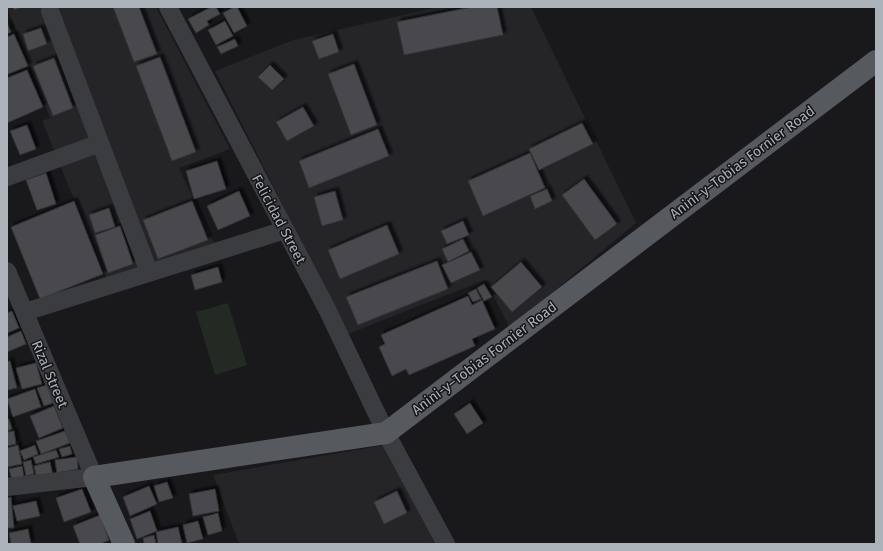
<svg xmlns="http://www.w3.org/2000/svg" width="883" height="551" font-family="'Fira Sans',sans-serif">
	<style>
		.built { fill: #252528 }
		.green { fill: #232a23 }
		.building { fill: #48494d; stroke: #333336; filter: url(#shadow) }
		.lines { fill: none; stroke-linecap: round; stroke-linejoin: round }
		.minor { stroke: #3a3c3f; stroke-width: 18 }
		.major { stroke: #56595e; stroke-width: 22 }
		.labels { text-anchor: middle; stroke-width: 3; stroke-linejoin: round; paint-order: stroke }
		.street-label { font-size: 14px; fill: #acb2b9; stroke: #141416 }
	</style>
	<defs>
		<filter id="shadow"><feDropShadow dx="3.5" dy="-3.5" stdDeviation="1" flood-color="#0009"/></filter>
	</defs>
	<rect width="100%" height="100%" fill="#19191b"/>
	<path class="built" d="M7 7H156L230 149 179 168 214 243 106 277 42 121 50 118Z
		M439 7H531L636 223 510 328 485 280 348 334 215 71 293 40Z
		M385 445 437 544H239L213 475Z"/>
	<path class="green" d="M228 303 247 365 215 375 196 312Z"/>
	<path class="building" d="M13 7H23L14 10Z
		M113 7H139L157 54 134 62Z
		M211 7H216L220 14 207 21 209 25 196 33 188 19Z
		M234 7H237L247 26 234 33 223 13Z
		M472 7H497L503 35 404 55 397 22Z
		M225 21 233 36 216 45 208 30Z
		M7 23 11 32 7 34Z
		M41 28 47 44 28 51 23 34Z
		M14 34 28 66 8 74 7 71V37Z
		M333 34 339 52 319 59 312 41Z
		M235 39 238 46 221 54 217 47Z
		M160 57 196 152 172 161 136 66Z
		M54 58 73 108 53 116 33 66Z
		M354 64 377 125 351 135 328 74Z
		M270 65 284 79 272 90 258 77Z
		M27 70 43 107 7 123V78Z
		M303 107 314 126 287 141 276 122Z
		M582 123 593 144 539 170 529 149Z
		M27 125 36 149 20 155 10 131Z
		M378 129 389 156 309 188 299 161Z
		M530 153 545 188 483 216 468 181Z
		M217 161 226 189 194 199 186 171Z
		M46 173 56 204 37 210 26 180Z
		M584 179 617 224 595 240 562 195Z
		M547 189 552 201 535 209 530 196Z
		M239 191 250 216 218 230 207 206Z
		M335 191 343 220 322 226 314 197Z
		M74 201 103 274 40 299 11 227Z
		M192 201 208 240 158 259 143 220Z
		M109 208 115 227 95 233 89 215Z
		M463 221 469 235 447 244 441 231Z
		M387 225 399 254 340 279 328 250Z
		M120 226 133 264 108 273 95 235Z
		M463 239 469 251 448 262 442 249Z
		M471 252 480 270 451 283 442 265Z
		M437 261 448 289 358 325 346 297Z
		M521 262 542 287 512 312 491 287Z
		M218 267 222 282 195 290 191 275Z
		M484 284 492 297 484 301 477 288Z
		M476 289 481 299 473 302 468 293Z
		M468 296 472 305 482 300 495 329 472 339 475 346 409 375 406 369 392 376 379 347 385 344 381 335Z
		M12 311 19 328 7 333V313Z
		M21 331 26 344 7 352V337Z
		M10 361 17 388 8 390 7 362Z
		M36 363 42 384 22 389 16 368Z
		M47 385 53 403 44 406 37 388Z
		M35 389 41 407 13 417 7 399Z
		M470 403 483 423 467 434 454 414Z
		M54 406 63 428 39 438 30 416Z
		M7 419H9L12 429 7 431Z
		M14 431 16 444 7 446V432Z
		M65 431 70 443 41 454 36 441Z
		M18 445 22 464 7 467V448Z
		M35 445 38 454 24 460 20 451Z
		M70 446 72 454 62 457 59 449Z
		M56 450 59 457 36 464 33 457Z
		M77 457 78 469 57 473 55 460Z
		M31 460 34 474 26 476 23 462Z
		M50 462 53 476 37 479 34 466Z
		M22 466 24 477 12 480 9 469Z
		M167 482 173 498 159 502 154 486Z
		M149 486 157 504 130 516 123 497Z
		M82 489 91 512 64 522 56 498Z
		M215 489 219 511 193 516 189 494Z
		M397 491 407 513 384 524 374 502Z
		M11 497 14 528H7V498Z
		M36 501 40 516 17 521 13 506Z
		M150 511 157 531 137 539 130 519Z
		M218 513 222 531 208 535 203 517Z
		M100 515 109 540 100 544H80L73 526Z
		M198 521 203 539 187 543 183 525Z
		M178 527 182 544H158L156 532Z
		M28 529 31 544H11L9 533Z
		M154 535 156 544H144L143 538Z"/>
	<g class="lines">
		<path class="minor" d="M168 7 327 309 386 433 446 544
			M50 11 149 272
			M7 177 100 143
			M7 271 94 477 7 487
			M25 312 285 230"/>
		<path class="major" d="M124 544 94 477 386 433 876 61"/>
	</g>
	<g class="labels">
		<g class="street-label">
			<text transform="translate(742 162) rotate(-37)" y="5">Anini-y–Tobias Fornier Road</text>
			<text transform="translate(279 219) rotate(62)" y="5">Felicidad Street</text>
			<text transform="translate(484 358) rotate(-37)" y="5">Anini-y–Tobias Fornier Road</text>
			<text transform="translate(50 374) rotate(67)" y="5">Rizal Street</text>
		</g>
	</g>
	<rect width="883" height="551" fill="none" stroke="#acb2b9" stroke-width="16"/>
</svg>
